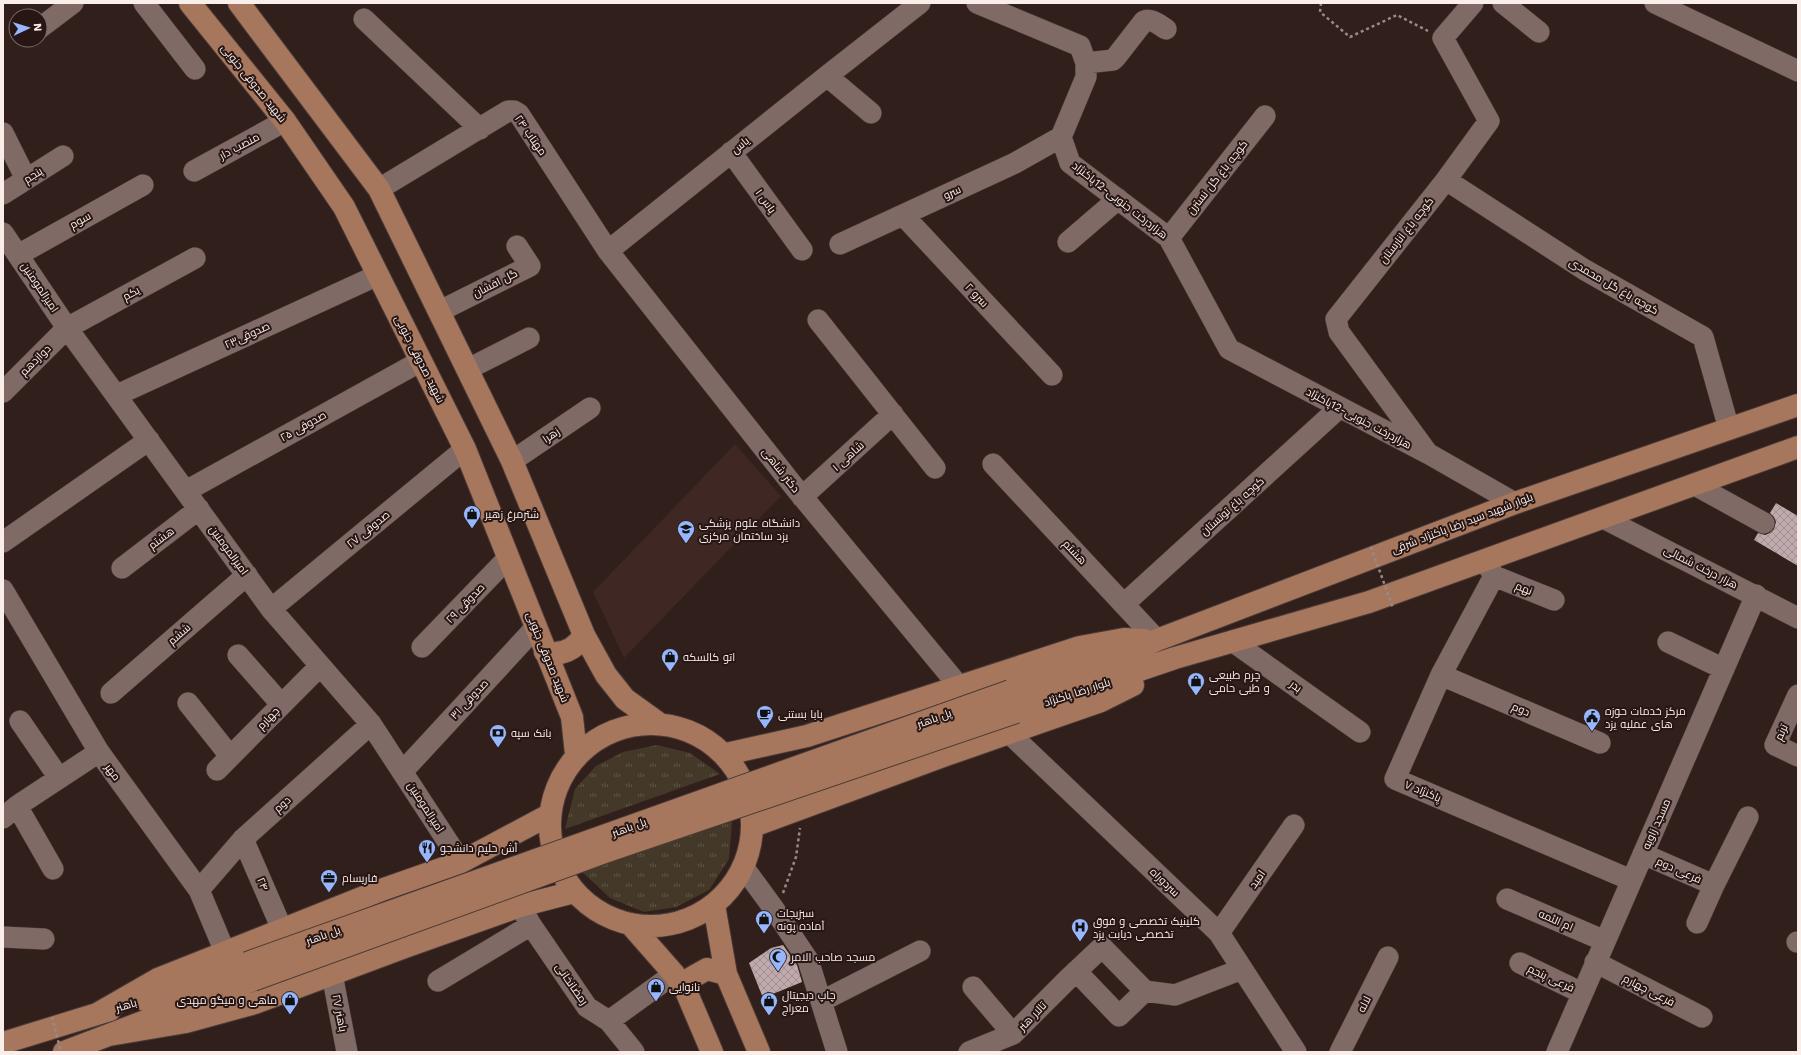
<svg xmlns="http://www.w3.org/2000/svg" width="1801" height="1055" font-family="'Work Sans',Cairo,sans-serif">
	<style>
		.built { fill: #3f2723 }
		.grass { fill: url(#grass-tufts) }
		.building { fill: url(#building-cross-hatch) }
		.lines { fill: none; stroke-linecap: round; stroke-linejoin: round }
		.minor-casing { stroke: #4a3b39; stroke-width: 22 }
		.major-casing { stroke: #4a3b39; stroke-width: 24 }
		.path { stroke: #998a87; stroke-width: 2.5; stroke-dasharray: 3 3; stroke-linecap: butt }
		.minor { stroke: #7f6a66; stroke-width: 21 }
		.major { stroke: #a6775c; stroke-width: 22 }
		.major-bridge-casing { stroke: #4a3b39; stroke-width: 24; stroke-linecap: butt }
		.path-bridge { stroke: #998a87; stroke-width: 2.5; stroke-dasharray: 3 3; stroke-linecap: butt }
		.major-bridge { stroke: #a6775c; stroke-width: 22 }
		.labels { text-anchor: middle; stroke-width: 4; stroke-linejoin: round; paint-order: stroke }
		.street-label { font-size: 11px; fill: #faeeeb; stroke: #271613 }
		.poi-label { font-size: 11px; fill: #faeeeb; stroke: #271613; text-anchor: start }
	</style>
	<defs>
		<pattern id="grass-tufts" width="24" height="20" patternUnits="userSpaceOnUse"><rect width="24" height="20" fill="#443928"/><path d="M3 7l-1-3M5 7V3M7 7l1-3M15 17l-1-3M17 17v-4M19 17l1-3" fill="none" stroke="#605647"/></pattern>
		<pattern id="building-cross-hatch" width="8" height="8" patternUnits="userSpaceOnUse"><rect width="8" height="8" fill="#c0a9ad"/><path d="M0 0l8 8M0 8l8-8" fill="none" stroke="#a39093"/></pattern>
	</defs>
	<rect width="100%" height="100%" fill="#311f1c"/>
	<path class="built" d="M735 444 781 496 624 658 593 592Z"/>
	<path class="grass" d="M657 745 690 753 720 774 565 829 575 789 596 766 623 752Z
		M732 821 729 859 709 890 676 907 644 912 610 898 580 870Z"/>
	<path class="building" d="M1776 503 1798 516V566L1754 540 1758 533 1765 535 1770 533 1774 529 1776 522 1774 517 1770 513Z
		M783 945 797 965 802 982 763 998 749 963 771 948Z"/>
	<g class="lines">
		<defs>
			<path id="minor" d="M144 3 195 69
				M977 3 1080 46 1086 63V77L1061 137 1070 163 1169 238 1229 349 1429 454 1515 503
				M1503 3 1539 32
				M1655 3 1798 71
				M364 19 480 129
				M40 28 73 3
				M1086 63 1113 60 1116 57 1144 21C1152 18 1159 25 1166 29
				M827 76 920 3
				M3 133 26 179
				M731 152 802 250
				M194 171 285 121
				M1446 180 1585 270 1703 337 1729 429
				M379 189 508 111H514L519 114 608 251 796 489 958 685
				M3 194 63 156
				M903 215 1052 375
				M3 233 67 328 271 609 371 724 461 862
				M1169 238 1265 116
				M1068 242 1118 199
				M840 244 1015 163 1061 137
				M608 251 827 76 871 113
				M18 255 143 185
				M440 311 530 266 517 246
				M818 320 935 468
				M468 369 529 338
				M3 392 67 328 195 258
				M117 395 378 275
				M1426 451 1339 332 1336 319 1446 180 1489 121 1443 38 1473 3
				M512 461 590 408
				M993 464 1157 640
				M1695 485 1764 523
				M186 491 421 361
				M802 497 893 414
				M1603 518 1798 618
				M3 542 149 440
				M1485 561 1494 576 1441 675 1395 779 1631 880
				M122 568 199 509
				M1494 576 1554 600
				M3 590 99 752 199 890 225 952
				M1124 604 1339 408
				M271 609 465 449
				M1232 641 1360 732
				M1668 642 1724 669
				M422 647 508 558
				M238 655 281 704
				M1441 675 1600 743
				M111 693 247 575
				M1798 695 1775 745 1798 756
				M188 703 230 756
				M20 721 59 778
				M1009 733 1219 933 1296 1052
				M217 770 320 666
				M403 771 536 627
				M17 806 53 869
				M3 818 17 806 99 752
				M243 839 282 929
				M1643 854 1714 885
				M744 868 774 909 808 960 837 1052
				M199 890 243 839 371 724
				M1507 899 1605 941
				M520 906 531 925 587 1007 609 1021 634 1052
				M1697 923 1714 885 1748 817
				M1219 933 1294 825
				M3 937 44 939
				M1797 942H1798
				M1595 962 1702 1017
				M1520 963 1582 993
				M1076 971 1119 1016 1145 991
				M332 974 347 1052
				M438 981 531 925
				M973 987 1013 1034
				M822 1001 920 951
				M609 1021 674 974
				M969 1052 1013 1034 1067 980 1102 947 1145 991 1175 995 1242 969
				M1340 1052 1388 957
				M1557 1052 1756 595"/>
			<path id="major" d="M190 3 285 121 344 207 465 449 572 717 576 754
				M239 3 379 189 512 461 584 635 606 675 625 699 657 722
				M545 652C562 656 575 650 584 635
				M1010 691 1131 652 1157 640 1515 503 1798 405
				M1016 712 1175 658 1369 602 1798 447
				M550 825a101 101 0 1 1 202 0a101 101 0 1 1-202 0Z
				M726 754 807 736 1080 647 1124 639 1144 640
				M753 826 946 755 1101 701 1133 685
				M714 905 726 974 759 1052
				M631 925 674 974 686 991 712 1052
				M686 991 691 978 707 969 726 974
				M145 1000 247 963
				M97 1014 158 979 384 889 461 862 549 815
				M109 1035 186 1022 255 1003 405 947 520 906 574 892
				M3 1043 110 1010
				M64 1052 253 980"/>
		</defs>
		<use href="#minor" class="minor-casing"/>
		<use href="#major" class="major-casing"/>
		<path class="path" d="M1321 3 1320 12 1350 37 1397 15 1428 31
			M783 893 796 857 800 828"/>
		<use href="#minor" class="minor"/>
		<use href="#major" class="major"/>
		<defs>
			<path id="major-bridge" d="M247 963 1010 691
				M253 980 605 852 1016 712"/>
		</defs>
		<use href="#major-bridge" class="major-bridge-casing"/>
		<path class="path-bridge" d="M1371 547 1393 608
			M52 1017 61 1052"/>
		<use href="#major-bridge" class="major-bridge"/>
	</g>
	<defs>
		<symbol id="shop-pin" viewBox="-11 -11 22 30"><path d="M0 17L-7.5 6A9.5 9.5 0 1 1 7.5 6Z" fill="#97b6fd" stroke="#271613"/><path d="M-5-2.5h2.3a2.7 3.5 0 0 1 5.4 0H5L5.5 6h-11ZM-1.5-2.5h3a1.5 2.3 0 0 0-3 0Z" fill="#111"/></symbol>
		<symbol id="university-pin" viewBox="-11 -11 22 30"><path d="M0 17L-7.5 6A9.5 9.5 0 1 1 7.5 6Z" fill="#97b6fd" stroke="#271613"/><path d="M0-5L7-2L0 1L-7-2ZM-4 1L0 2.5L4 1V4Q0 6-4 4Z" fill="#111"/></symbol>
		<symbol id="cafe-pin" viewBox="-11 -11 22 30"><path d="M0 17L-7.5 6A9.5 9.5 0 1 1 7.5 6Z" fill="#97b6fd" stroke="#271613"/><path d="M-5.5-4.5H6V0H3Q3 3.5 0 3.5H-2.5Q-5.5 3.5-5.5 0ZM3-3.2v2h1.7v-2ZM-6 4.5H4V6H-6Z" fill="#111"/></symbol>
		<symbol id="civic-pin" viewBox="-11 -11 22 30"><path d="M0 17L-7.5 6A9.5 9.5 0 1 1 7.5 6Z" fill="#97b6fd" stroke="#271613"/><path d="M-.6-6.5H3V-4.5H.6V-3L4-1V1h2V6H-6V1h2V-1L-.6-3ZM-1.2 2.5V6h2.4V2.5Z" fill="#111"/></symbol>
		<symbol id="bank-pin" viewBox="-11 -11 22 30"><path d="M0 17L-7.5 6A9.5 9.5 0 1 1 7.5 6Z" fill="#97b6fd" stroke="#271613"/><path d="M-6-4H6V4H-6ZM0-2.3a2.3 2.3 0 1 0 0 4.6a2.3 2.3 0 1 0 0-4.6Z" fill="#111"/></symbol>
		<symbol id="restaurant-pin" viewBox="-11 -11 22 30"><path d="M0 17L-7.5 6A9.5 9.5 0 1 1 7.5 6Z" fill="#97b6fd" stroke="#271613"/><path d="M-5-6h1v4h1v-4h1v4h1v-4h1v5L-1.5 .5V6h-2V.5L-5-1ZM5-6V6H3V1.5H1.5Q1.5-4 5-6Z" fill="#111"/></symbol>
		<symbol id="office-pin" viewBox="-11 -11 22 30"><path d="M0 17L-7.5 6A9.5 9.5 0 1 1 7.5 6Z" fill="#97b6fd" stroke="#271613"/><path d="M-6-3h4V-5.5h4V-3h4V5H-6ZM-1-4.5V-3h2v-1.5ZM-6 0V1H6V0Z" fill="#111"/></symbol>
		<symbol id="hospital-pin" viewBox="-11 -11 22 30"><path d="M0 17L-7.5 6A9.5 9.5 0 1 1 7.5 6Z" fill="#97b6fd" stroke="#271613"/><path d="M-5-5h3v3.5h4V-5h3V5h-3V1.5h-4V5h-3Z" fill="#111"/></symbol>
		<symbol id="mosque-pin" viewBox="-11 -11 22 30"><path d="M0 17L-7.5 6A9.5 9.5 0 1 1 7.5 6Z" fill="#97b6fd" stroke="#271613"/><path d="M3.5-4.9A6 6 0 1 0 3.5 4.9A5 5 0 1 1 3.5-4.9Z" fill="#111"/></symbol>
	</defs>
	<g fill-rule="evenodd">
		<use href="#shop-pin" x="462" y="504" width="20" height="27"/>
		<use href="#university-pin" x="676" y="519" width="20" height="27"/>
		<use href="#shop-pin" x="660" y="647" width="20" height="27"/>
		<use href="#shop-pin" x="1186" y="671" width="20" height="27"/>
		<use href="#cafe-pin" x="755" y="704" width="20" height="27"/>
		<use href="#civic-pin" x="1582" y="707" width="20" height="27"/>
		<use href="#bank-pin" x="488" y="723" width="20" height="27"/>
		<use href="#restaurant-pin" x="417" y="838" width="20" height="27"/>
		<use href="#office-pin" x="319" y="868" width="20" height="27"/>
		<use href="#shop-pin" x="754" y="909" width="20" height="27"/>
		<use href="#hospital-pin" x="1070" y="917" width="20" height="27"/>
		<use href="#mosque-pin" x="768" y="947" width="20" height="27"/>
		<use href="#shop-pin" x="646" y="977" width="20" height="27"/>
		<use href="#shop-pin" x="280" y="990" width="20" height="27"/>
		<use href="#shop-pin" x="759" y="991" width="20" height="27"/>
	</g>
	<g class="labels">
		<g class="street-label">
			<text transform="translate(254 83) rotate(51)" y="4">شهید صدوقی جنوبی</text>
			<text transform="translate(531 135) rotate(55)" y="4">مهتاب ۲۴</text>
			<text transform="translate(740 145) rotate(-39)" y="4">یاس</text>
			<text transform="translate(239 146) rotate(-28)" y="4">منصب دار</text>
			<text transform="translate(33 175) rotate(-33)" y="4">پنجم</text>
			<text transform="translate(1217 177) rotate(-52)" y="4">کوچه باغ گل نسترن</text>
			<text transform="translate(952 192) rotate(-25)" y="4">سرو</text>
			<text transform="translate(1120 200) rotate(38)" y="4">هزاردرخت جنوبی-12پاکنژاد</text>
			<text transform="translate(766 201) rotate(54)" y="4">یاس ۱</text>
			<text transform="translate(80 220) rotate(-29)" y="4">سوم</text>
			<text transform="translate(1406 230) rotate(-52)" y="4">کوچه باغ انارستان</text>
			<text transform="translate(495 283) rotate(-27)" y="4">گل افشان</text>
			<text transform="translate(1614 286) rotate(30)" y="4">کوچه باغ گل محمدی</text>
			<text transform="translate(40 287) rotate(56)" y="4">امیرالمومنین</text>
			<text transform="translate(131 293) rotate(-29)" y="4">یکم</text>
			<text transform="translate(977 295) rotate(47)" y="4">سرو ۲</text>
			<text transform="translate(247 335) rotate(-25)" y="4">صدوقی۲۳</text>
			<text transform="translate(420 359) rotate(63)" y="4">شهید صدوقی جنوبی</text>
			<text transform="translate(35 360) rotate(-45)" y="4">دوازدهم</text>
			<text transform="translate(1359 418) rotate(28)" y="4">هزاردرخت جنوبی-12پاکنژاد</text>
			<text transform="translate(303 426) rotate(-29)" y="4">صدوقی ۲۵</text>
			<text transform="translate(551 435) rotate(-34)" y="4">زهرا</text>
			<text transform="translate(848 456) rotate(-42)" y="4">شاهی ۱</text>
			<text transform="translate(781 470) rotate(52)" y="4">دکتر شاهی</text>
			<text transform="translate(1232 506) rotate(-42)" y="4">کوچه باغ توتستان</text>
			<text transform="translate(1462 523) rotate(-21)" y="4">بلوار شهید سید رضا پاکنژاد شرقی</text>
			<text transform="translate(368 529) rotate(-39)" y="4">صدوقی ۲۷</text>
			<text transform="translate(161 538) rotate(-37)" y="4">هشتم</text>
			<text transform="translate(229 550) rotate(54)" y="4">امیرالمومنین</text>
			<text transform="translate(1075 552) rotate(47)" y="4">هشتم</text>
			<text transform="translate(1701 567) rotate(27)" y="4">هزار درخت شمالی</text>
			<text transform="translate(1524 588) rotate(22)" y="4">نهم</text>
			<text transform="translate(465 603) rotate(-46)" y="4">صدوقی ۲۹</text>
			<text transform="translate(179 634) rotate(-41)" y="4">ششم</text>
			<text transform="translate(548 657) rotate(68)" y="4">شهید صدوقی جنوبی</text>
			<text transform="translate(1296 686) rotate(35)" y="4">بدر</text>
			<text transform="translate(1077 692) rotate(-18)" y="4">بلوار رضا پاکنژاد</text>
			<text transform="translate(469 699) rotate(-47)" y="4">صدوقی ۳۱</text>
			<text transform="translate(1521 709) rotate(23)" y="4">دوم</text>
			<text transform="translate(268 718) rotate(-46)" y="4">چهارم</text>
			<text transform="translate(934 718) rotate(-20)" y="4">پل باهنر</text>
			<text transform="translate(1781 732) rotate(-65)" y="4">ترنم</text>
			<text transform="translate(113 772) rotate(54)" y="4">مهر</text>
			<text transform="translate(1423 791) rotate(23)" y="4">پاکنژاد ۷</text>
			<text transform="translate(282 804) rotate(-42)" y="4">دوم</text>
			<text transform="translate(426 807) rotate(57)" y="4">امیرالمومنین</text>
			<text transform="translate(1656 824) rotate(-66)" y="4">مسجد زاویه</text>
			<text transform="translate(629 827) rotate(-20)" y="4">پل باهنر</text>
			<text transform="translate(1679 870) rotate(24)" y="4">فرعی دوم</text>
			<text transform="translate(1257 879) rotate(-55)" y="4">امید</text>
			<text transform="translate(1165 882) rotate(44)" y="4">سردوراه</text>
			<text transform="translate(263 884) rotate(67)" y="4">۲۴</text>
			<text transform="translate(1556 920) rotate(24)" y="4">ام الئمه</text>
			<text transform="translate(323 935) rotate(-20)" y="4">پل باهنر</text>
			<text transform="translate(1551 978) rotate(25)" y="4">فرعی پنجم</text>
			<text transform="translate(572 984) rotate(55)" y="4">رمضانخانی</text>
			<text transform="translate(1649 990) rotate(27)" y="4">فرعی چهارم</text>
			<text transform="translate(1364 1004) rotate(-63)" y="4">لاله</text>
			<text transform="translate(126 1005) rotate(-17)" y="4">باهنر</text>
			<text transform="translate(340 1013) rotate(79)" y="4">باهنر ۲۷</text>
			<text transform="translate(1032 1016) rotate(-46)" y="4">تالار هنر</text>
		</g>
		<g class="poi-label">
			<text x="485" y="518">شترمرغ زهیر</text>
			<text x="699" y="527">دانشگاه علوم پزشکی<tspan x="699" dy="13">یزد ساختمان مرکزی</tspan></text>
			<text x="683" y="661">اتو کالسکه</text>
			<text x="1209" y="679">چرم طبیعی<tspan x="1209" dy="13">و طبی حامی</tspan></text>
			<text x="1605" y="715">مرکز خدمات حوزه<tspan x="1605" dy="13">های عملیه یزد</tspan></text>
			<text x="778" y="718">بابا بستنی</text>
			<text x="511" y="737">بانک سپه</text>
			<text x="440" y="852">آش حلیم دانشجو</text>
			<text x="342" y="882">فاریسام</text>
			<text x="777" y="917">سبزیجات<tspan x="777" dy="13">آماده پونه</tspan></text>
			<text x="1093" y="925">کلینیک تخصصی و فوق<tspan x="1093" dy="13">تخصصی دیابت یزد</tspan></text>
			<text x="791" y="961">مسجد صاحب الامر</text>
			<text x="669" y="991">نانوایی</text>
			<text x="782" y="999">چاپ دیجیتال<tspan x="782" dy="13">معراج</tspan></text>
			<text x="277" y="1004" text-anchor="end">ماهی و میگو مهدی</text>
		</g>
	</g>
	<rect width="1801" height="1055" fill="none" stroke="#faeeeb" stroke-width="8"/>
	<g transform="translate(28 28) rotate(86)"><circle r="19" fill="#271613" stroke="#7b6c69"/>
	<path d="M0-3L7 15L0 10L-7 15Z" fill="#97b6fd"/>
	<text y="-6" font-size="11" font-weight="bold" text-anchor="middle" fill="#faeeeb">N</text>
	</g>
</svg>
